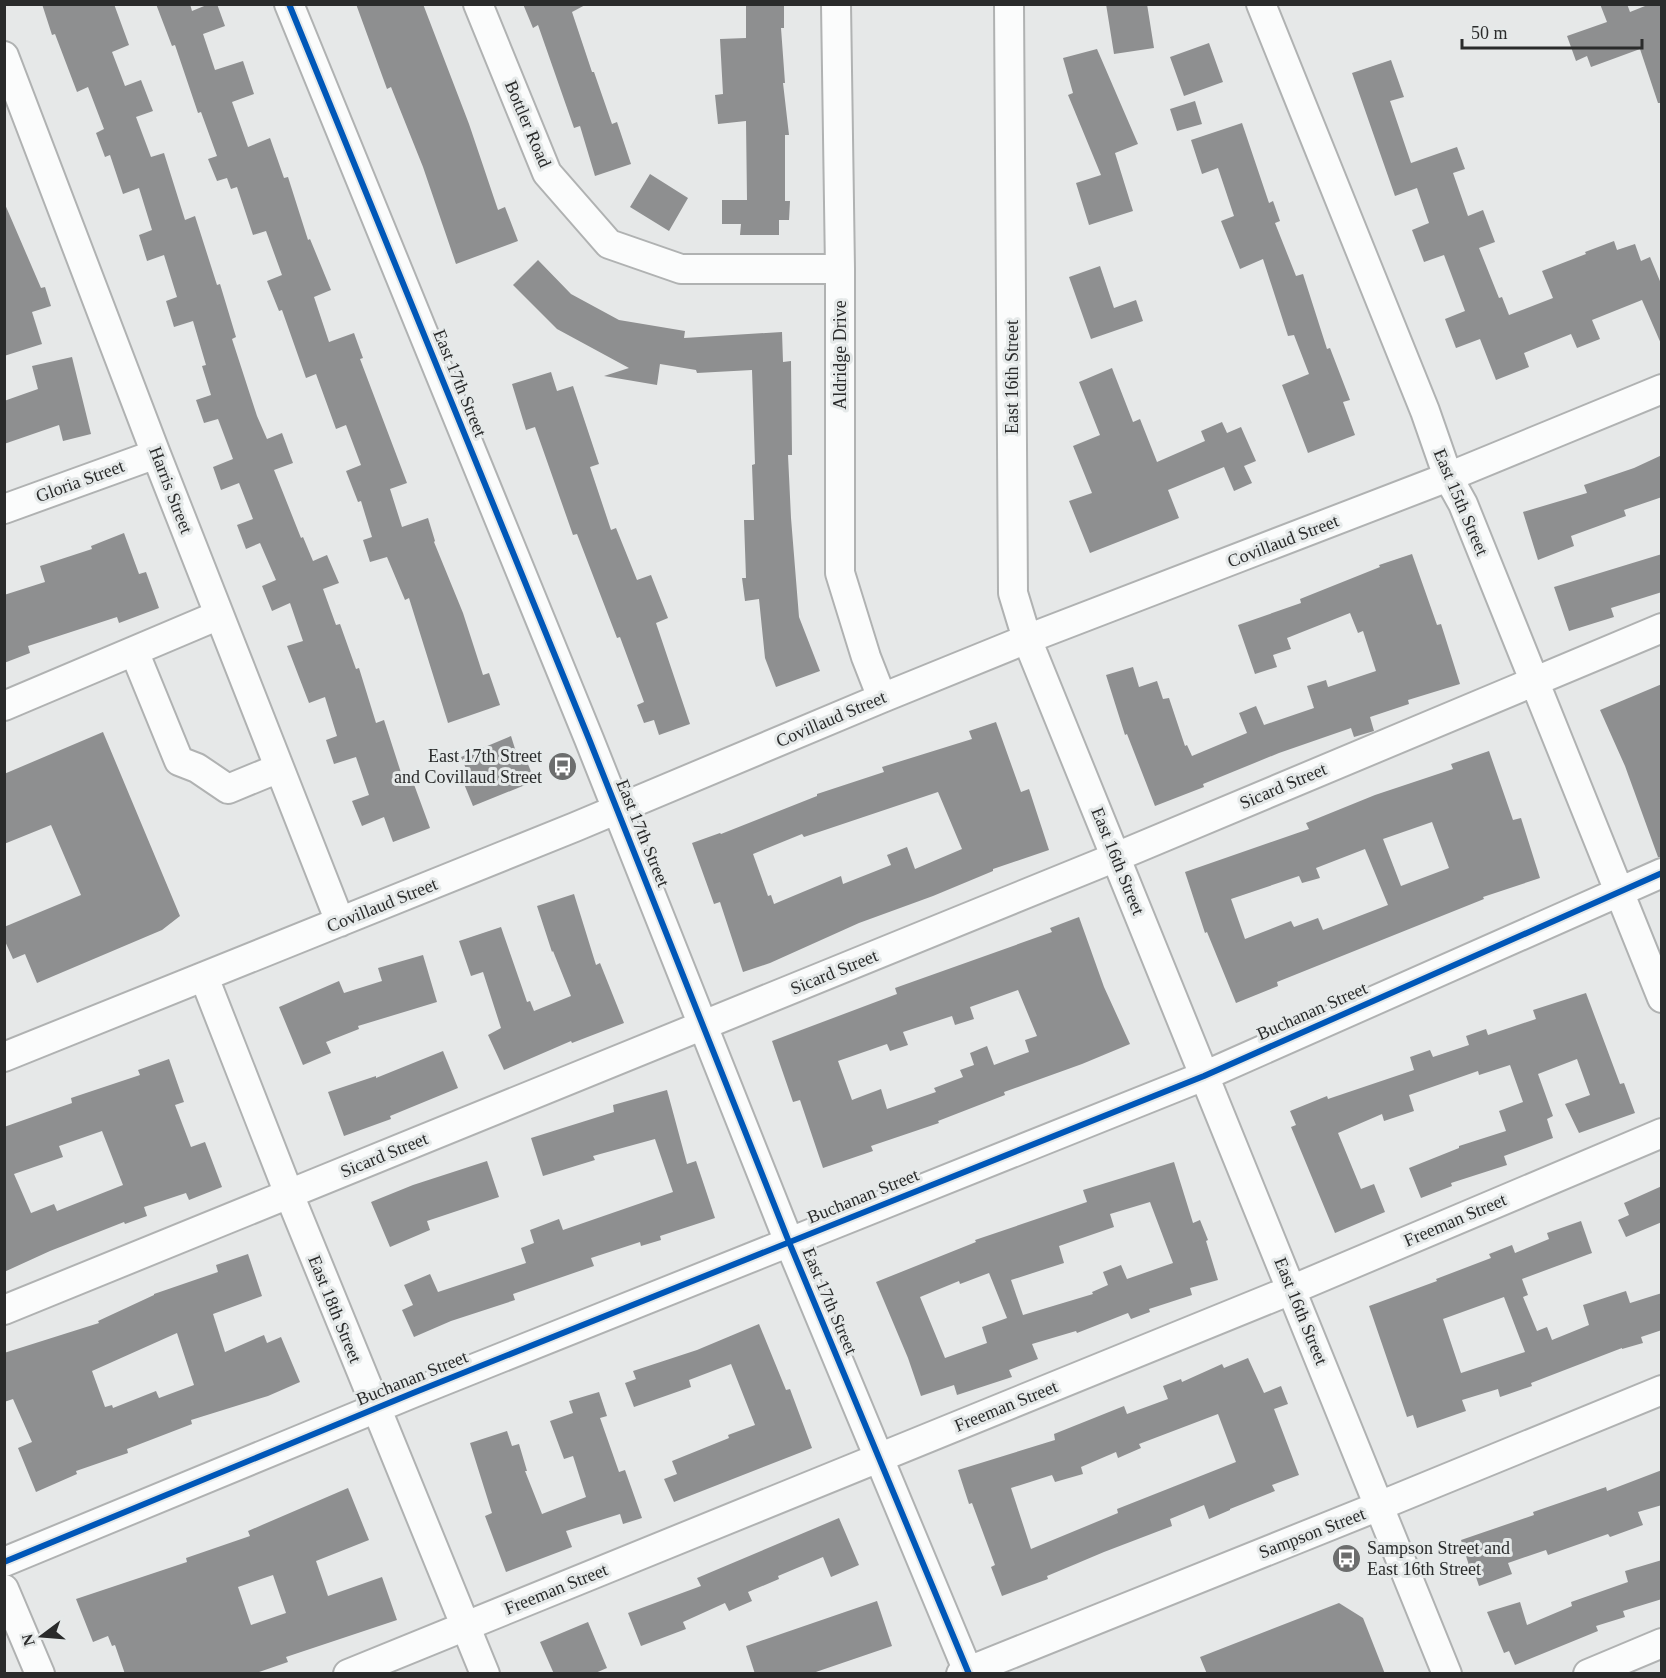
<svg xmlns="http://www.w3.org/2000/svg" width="1666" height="1678" font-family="'Times New Roman',serif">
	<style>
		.building { fill: #8e8f90; fill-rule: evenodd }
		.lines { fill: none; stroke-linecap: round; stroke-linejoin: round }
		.minor-casing { stroke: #b0b2b2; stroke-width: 32 }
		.minor { stroke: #fbfcfc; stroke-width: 28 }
		.cycleway-casing { stroke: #e5e9e9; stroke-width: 10 }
		.cycleway { stroke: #0057b8; stroke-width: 6 }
		.labels { text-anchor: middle; stroke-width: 6; stroke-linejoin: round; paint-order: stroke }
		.street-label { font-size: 18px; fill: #2a2b2b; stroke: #e5e9e9 }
		.poi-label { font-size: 18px; fill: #2a2b2b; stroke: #e5e9e9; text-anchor: end }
	</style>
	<rect width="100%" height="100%" fill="#e6e8e8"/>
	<path class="building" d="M42 4H114L129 45 112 52 125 86 141 80 153 111 136 117 151 157 164 153 185 220 195 216 217 285 220 284 236 337 232 339 257 416 267 439 282 433 293 463 274 470 301 538 303 537 313 561 327 555 339 583 323 589 336 625 340 624 356 669 359 668 376 723 384 720 404 782 412 779 430 828 393 842 384 817 362 826 352 801 369 795 356 757 334 764 326 740 337 736 325 697 309 703 287 646 303 641 290 603 272 611 262 586 276 580 260 543 246 549 237 525 253 519 239 483 221 490 213 467 233 459 218 419 204 423 196 400 211 395 202 366 206 365 193 321 174 327 166 301 177 297 164 255 147 261 139 235 152 230 139 188 123 194 110 155 105 157 96 133 104 129 88 87 77 92 55 34 52 35Z
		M156 4H190L192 11 209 4H217L225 26 203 34 215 70 243 61 254 94 232 102 248 147 270 138 284 178 288 177 308 240 310 239 331 290 314 297 329 342 354 333 363 358 360 359 407 483 390 489 402 527 428 518 435 541 434 542 463 613 483 675 489 673 500 705 448 723 409 598 405 600 387 557 370 562 363 540 372 537 361 501 358 502 346 471 361 465 346 425 336 429 316 374 306 378 282 310 279 311 267 281 282 275 266 231 253 235 237 187 231 189 227 178 217 181 208 159 217 156 201 112 198 113 175 45 172 46Z
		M356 4H423L469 124 498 210 505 207 518 241 456 264 423 167 391 87 387 89Z
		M523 4H587L572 12 592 72H594L612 124 617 122 631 164 595 176 580 126 574 128 538 25 533 28Z
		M746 4H784V28H781L785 83H783L789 135H785V201H790L789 220H779V235H740L741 224H722V200H747L746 121 718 124 715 95 723 94 720 39 746 38Z
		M1106 4H1147L1154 48 1114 54Z
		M1600 4H1627L1630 12 1650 4H1662V103H1658L1640 49 1591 67 1587 56 1576 61 1567 36 1607 22Z
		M1209 43 1223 82 1184 96 1170 57Z
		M1097 49 1138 144 1115 153 1133 211 1089 225 1076 183 1101 175 1068 95 1073 93 1063 58Z
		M1391 60 1404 97 1390 101 1411 163 1457 147 1465 169 1453 173 1468 216 1483 210 1495 242 1479 248 1499 298 1502 297 1509 315 1553 298 1542 271 1586 254 1585 252 1614 241 1617 250 1635 244 1641 261 1650 257 1662 286V346L1642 300 1592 320 1600 339 1577 348 1571 334 1524 353 1529 367 1496 380 1480 339 1456 348 1445 319 1465 311 1444 255 1424 262 1412 230 1429 223 1417 188 1395 196 1352 73Z
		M1195 101 1202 124 1177 131 1170 109Z
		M1242 123 1269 203 1273 201 1280 221 1275 223 1296 276 1303 274 1327 349 1330 348 1350 400 1343 402 1355 435 1308 453 1282 385 1309 374 1294 335 1288 336 1263 259 1240 269 1221 221 1234 216 1218 168 1202 174 1191 140Z
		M650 174 688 198 669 231 630 207Z
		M4 202 41 288 45 287 51 306 32 312 42 344 4 356Z
		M538 260 571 294 619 320 685 331 684 338 782 332 783 362 791 361 792 455H788L791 518 799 617 820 671 776 687 765 658 759 599 745 601 742 578H746L744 520H754L752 465 755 464 752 370 697 373 696 370 660 364 657 385 604 376 629 368 557 329 513 285Z
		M1100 266 1114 308 1136 300 1143 321 1091 339 1069 277Z
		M72 357 91 434 63 441 59 425 4 444V401L38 389 32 366Z
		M1112 368 1133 422 1140 419 1157 462 1205 441 1201 431 1222 422 1227 433 1241 427 1256 461 1244 466 1252 483 1234 491 1224 467 1168 490 1179 518 1090 553 1069 501 1092 493 1073 446 1100 435 1079 382Z
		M551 372 557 391 573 386 599 464 590 467 611 530 616 528 637 580 651 575 668 618 656 623 690 724 659 735 654 720 644 723 637 705 644 702 620 637 617 638 577 534 573 535 535 427 526 430 512 384Z
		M1662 455V497L1624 510 1626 516 1571 536 1574 546 1538 560 1523 512 1587 493 1584 485 1634 468Z
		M124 533 139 574 146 572 159 608 119 623 117 617 28 646 30 653 4 663V595L45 582 40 566 92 549 91 546Z
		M1412 554 1437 625 1441 624 1460 684 1408 700 1409 704 1370 717 1374 731 1354 737 1351 728 1279 753 1203 784 1204 787 1155 806 1127 734 1125 735 1106 675 1133 667 1139 687 1157 681 1163 699 1169 698 1185 746 1187 745 1192 756 1247 733 1239 713 1256 706 1264 725 1314 708 1307 686 1326 680 1328 687 1376 671 1363 631 1358 633 1350 613 1287 638 1291 649 1273 655 1277 667 1255 674 1238 625 1301 603 1300 599 1380 567 1379 565Z
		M1662 554V592L1611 608 1614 617 1569 631 1554 587Z
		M1662 684V857H1658L1625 766 1600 710Z
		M996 722 1021 792 1029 789 1049 850 993 869V871L933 896 859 923 770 963 743 972 720 902 714 904 692 843 720 833 721 834 817 796V794L884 772 882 767 972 739 969 731ZM938 792 962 849 915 869 907 847 887 855 891 865 843 884 841 876 774 904 771 895 768 896 753 854 802 834 804 837Z
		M103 732 180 916 162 930 37 983 25 954 13 959 4 939V927L81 895 51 825 4 844V774Z
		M511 736 516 752 522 750 535 781 473 806 460 774 467 771 461 757Z
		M1489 751 1513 820 1521 818 1540 878 1483 897 1484 899 1277 982 1278 986 1236 1003 1207 932 1205 933 1185 872 1309 829 1306 823 1375 795 1453 769 1451 764ZM1432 822 1449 868 1401 886 1383 839ZM1365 849 1388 905 1323 930 1318 918 1294 927 1291 921 1245 939 1231 899 1299 876 1302 883 1320 878 1316 868Z
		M574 894 596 965 600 963 624 1023 572 1043 571 1041 504 1070 488 1035 501 1028 483 972 471 976 459 941 501 927 527 1002 530 1001 534 1011 571 996 553 951 552 952 537 906Z
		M1079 917 1104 987 1130 1044 1082 1064 1004 1092 1005 1095 938 1121 939 1123 871 1146 873 1151 823 1168 800 1100 793 1102 772 1041 897 994 895 988 1052 932 1050 928ZM1018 990 1037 1036 1025 1040 1029 1052 994 1065 987 1046 970 1053 974 1065 960 1070 963 1077 934 1088 936 1092 887 1109 881 1089 852 1100 838 1061 887 1044 890 1051 908 1045 903 1032 952 1016 955 1025 974 1019 970 1007Z
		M423 955 437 1002 358 1026 359 1029 326 1042 331 1053 303 1065 279 1007 339 981 344 993 382 981 378 968Z
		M1586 993 1620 1084 1624 1083 1635 1113 1579 1133 1565 1104 1590 1095 1577 1059 1538 1074 1553 1116 1547 1119 1553 1138 1504 1156 1507 1165 1451 1183 1452 1186 1421 1198 1409 1168 1459 1148V1146L1506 1131 1499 1111 1523 1102 1510 1065 1479 1075 1478 1071 1409 1095 1414 1111 1384 1121 1382 1114 1338 1133 1361 1189 1374 1184 1385 1212 1335 1233 1291 1127 1296 1125 1290 1111 1327 1096 1328 1099 1414 1070 1410 1057 1430 1050 1433 1057 1469 1045 1466 1036 1486 1029 1488 1035 1536 1019 1533 1010Z
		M443 1051 458 1088 390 1116 391 1119 344 1136 328 1092 376 1076V1078Z
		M169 1059 184 1102 175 1105 191 1147 205 1142 222 1187 189 1200 186 1193 144 1207 147 1216 125 1224 124 1222 50 1251 4 1272V1127L72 1103 71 1098 140 1075 138 1070ZM102 1131 123 1185 57 1211 54 1204 31 1213 14 1174 63 1157 59 1146Z
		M667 1090 687 1164 696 1161 715 1218 660 1236 661 1240 641 1246 640 1242 591 1258 594 1266 513 1294 515 1300 451 1321 414 1337 402 1310 413 1305 404 1285 430 1274 438 1292 526 1263 521 1248 534 1243 530 1230 559 1219 563 1230 673 1192 655 1139 593 1156 595 1160 543 1176 531 1138 614 1112 613 1105Z
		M487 1161 499 1197 427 1221 430 1230 390 1247 371 1202 413 1185Z
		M1174 1162 1193 1223 1200 1220 1208 1240 1206 1241 1218 1280 1190 1288 1192 1295 1149 1309 1150 1312 1131 1319 1128 1313 1077 1333 1076 1331 1032 1344 1038 1359 1009 1370 1012 1377 957 1395 954 1385 921 1396 908 1358 876 1282 976 1242 975 1240 1087 1202 1083 1190ZM1150 1202 1173 1263 1127 1279 1121 1265 1103 1272 1108 1285 1092 1292 1093 1294 1023 1315 1011 1280 1064 1263 1059 1246 1114 1227 1110 1214ZM989 1273 1007 1318 982 1327 987 1343 945 1358 920 1297 959 1281 960 1284Z
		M1662 1186V1222L1626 1237 1618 1220 1629 1215 1624 1203Z
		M1581 1221 1592 1253 1522 1279 1528 1295 1523 1297 1537 1331 1547 1327 1552 1340 1589 1325 1583 1305 1626 1291 1630 1303 1662 1293V1330L1641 1337 1643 1343 1622 1349V1348L1531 1383 1532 1386 1500 1397 1498 1389 1462 1400 1466 1411 1417 1428 1413 1415 1407 1417 1369 1306 1437 1281 1436 1279 1491 1258 1489 1254 1512 1245 1515 1253 1549 1239 1547 1233ZM1504 1297 1525 1352 1461 1373 1443 1319Z
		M248 1254 262 1296 213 1314 225 1352 264 1335 267 1343 281 1337 300 1382 268 1396 191 1420 192 1424 127 1449 128 1453 76 1471 77 1474 36 1492 18 1448 32 1442 13 1399 4 1402V1353L99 1323 98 1321 154 1295V1294L218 1272 216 1265ZM177 1333 194 1385 159 1398 156 1391 113 1408 112 1405 105 1407 92 1371Z
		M759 1324 786 1390 790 1389 812 1448 674 1502 664 1479 677 1474 672 1461 729 1438 728 1435 755 1425 731 1364 689 1380 691 1387 634 1407 625 1383 636 1379 633 1371 697 1350Z
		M1248 1358 1264 1393 1281 1386 1288 1404 1274 1409 1299 1475 1272 1485 1275 1491 1230 1509V1510L1209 1519 1204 1505 1170 1519 1172 1526 1104 1552 1047 1576 1048 1579 1002 1596 991 1567 995 1565 972 1503 969 1504 958 1470 1055 1440 1054 1434 1124 1406 1127 1414 1168 1399 1163 1386 1181 1379 1182 1382 1222 1364 1224 1368ZM1218 1414 1236 1462 1117 1509 1118 1513 1031 1549 1011 1488 1052 1475 1055 1482 1083 1474 1081 1467 1116 1452 1118 1458 1141 1448 1139 1444Z
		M599 1392 607 1416 600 1418 619 1472 625 1470 642 1518 623 1524 620 1514 566 1531 572 1547 506 1572 485 1516 492 1513 470 1443 507 1431 512 1446 519 1444 527 1471H525L542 1514 586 1497 573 1456 564 1459 550 1421 573 1413 569 1401Z
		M1662 1470V1505L1638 1512 1643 1525 1610 1537 1608 1534 1548 1555 1546 1550 1508 1563 1512 1574 1479 1586 1475 1574 1472 1575 1461 1540 1534 1515 1533 1512 1606 1487 1607 1491Z
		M348 1488 369 1540 316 1561 328 1596 382 1577 397 1620 286 1657 288 1662 253 1674H125L115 1645 112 1646 108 1636 93 1642 76 1599 187 1562 186 1558 250 1536 248 1531ZM273 1575 286 1613 251 1625 238 1587Z
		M839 1518 859 1565 831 1577 823 1557 778 1576 779 1579 748 1592 752 1601 729 1611 725 1603 683 1622 686 1629 641 1646 628 1613 701 1586 697 1578Z
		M1662 1560V1599L1623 1611 1625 1617 1596 1626 1598 1631 1515 1665 1509 1651 1504 1653 1487 1612 1520 1602 1527 1625 1572 1606 1571 1602 1628 1582 1625 1571Z
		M877 1601 892 1646 810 1674H755L746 1646Z
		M1339 1603 1363 1618 1385 1674H1207L1200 1657Z
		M588 1622 607 1668 593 1674H554L540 1642Z"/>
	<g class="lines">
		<defs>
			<path id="minor" d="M289 4 589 739 789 1242 969 1674
				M478 4 547 173 609 244 681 269H840
				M836 4 840 269V573L866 657 882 698
				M1009 4 1013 593 1027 639 1447 1674
				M1261 4 1425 411 1448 477 1463 504 1662 998
				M4 56 156 454 340 922
				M4 509 156 454
				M134 651 179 761 197 768 228 789 279 768
				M4 706 219 615
				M204 977 289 1194 485 1674
				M4 1057 575 827 882 698 1027 639 1448 477 1662 389
				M4 1310 1116 857 1662 628
				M4 1562 413 1393 1204 1076 1662 873
				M4 1589 40 1674
				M348 1674 1291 1290 1662 1133
				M961 1674 1379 1506 1662 1390
				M1588 1674 1662 1643"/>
		</defs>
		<use href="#minor" class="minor-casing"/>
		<use href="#minor" class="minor"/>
		<defs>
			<path id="cycleway" d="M289 4 589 739 789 1242 969 1674
				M4 1562 413 1393 1204 1076 1662 873"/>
		</defs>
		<use href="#cycleway" class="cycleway-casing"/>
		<use href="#cycleway" class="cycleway"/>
	</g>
	<defs>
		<symbol id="bus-disc" viewBox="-11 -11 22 22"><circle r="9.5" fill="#6c6d6d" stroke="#e5e9e9"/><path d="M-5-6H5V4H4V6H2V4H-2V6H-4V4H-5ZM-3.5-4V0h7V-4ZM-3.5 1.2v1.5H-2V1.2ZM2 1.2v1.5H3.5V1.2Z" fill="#fff"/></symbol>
	</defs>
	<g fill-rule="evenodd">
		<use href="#bus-disc" x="546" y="750" width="33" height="33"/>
		<use href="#bus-disc" x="1330" y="1542" width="33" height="33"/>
	</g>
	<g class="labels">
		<g class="street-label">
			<text transform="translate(528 124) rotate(67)" y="6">Bottler Road</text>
			<text transform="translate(840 355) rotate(-90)" y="6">Aldridge Drive</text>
			<text transform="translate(1012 377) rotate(-90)" y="6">East 16th Street</text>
			<text transform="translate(460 383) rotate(68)" y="6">East 17th Street</text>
			<text transform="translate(80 481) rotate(-20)" y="6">Gloria Street</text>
			<text transform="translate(171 490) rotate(69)" y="6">Harris Street</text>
			<text transform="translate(1461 502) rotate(67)" y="6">East 15th Street</text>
			<text transform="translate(1283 541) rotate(-21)" y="6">Covillaud Street</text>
			<text transform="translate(831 719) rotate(-23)" y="6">Covillaud Street</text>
			<text transform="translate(1283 786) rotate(-23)" y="6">Sicard Street</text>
			<text transform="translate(643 833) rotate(68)" y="6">East 17th Street</text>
			<text transform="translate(1118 861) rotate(68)" y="6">East 16th Street</text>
			<text transform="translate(382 905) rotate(-22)" y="6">Covillaud Street</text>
			<text transform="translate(834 972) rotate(-22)" y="6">Sicard Street</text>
			<text transform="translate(1312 1011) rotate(-24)" y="6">Buchanan Street</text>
			<text transform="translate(384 1155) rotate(-22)" y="6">Sicard Street</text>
			<text transform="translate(863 1196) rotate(-22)" y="6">Buchanan Street</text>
			<text transform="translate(1455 1220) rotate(-23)" y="6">Freeman Street</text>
			<text transform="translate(830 1301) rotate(67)" y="6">East 17th Street</text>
			<text transform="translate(335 1309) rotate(68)" y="6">East 18th Street</text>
			<text transform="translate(1301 1311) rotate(68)" y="6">East 16th Street</text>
			<text transform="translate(412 1378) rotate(-22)" y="6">Buchanan Street</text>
			<text transform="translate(1006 1406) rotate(-22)" y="6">Freeman Street</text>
			<text transform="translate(1312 1533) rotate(-21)" y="6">Sampson Street</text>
			<text transform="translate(556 1589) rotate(-22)" y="6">Freeman Street</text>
		</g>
		<g class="poi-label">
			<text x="542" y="762">East 17th Street<tspan x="542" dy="21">and Covillaud Street</tspan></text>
			<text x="1367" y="1554" text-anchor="start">Sampson Street and<tspan x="1367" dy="21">East 16th Street</tspan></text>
		</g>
	</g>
	<rect width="1666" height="1678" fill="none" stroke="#2a2b2b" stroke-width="12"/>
	<g transform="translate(42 1636) rotate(254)" stroke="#e5e9e9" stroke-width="4.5" paint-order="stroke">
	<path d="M0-4.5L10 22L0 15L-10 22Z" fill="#2a2b2b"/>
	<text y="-9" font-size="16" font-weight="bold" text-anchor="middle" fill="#2a2b2b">N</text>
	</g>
	<path d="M1462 39v9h180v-9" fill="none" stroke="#2a2b2b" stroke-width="3"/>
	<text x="1471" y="39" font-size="18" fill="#2a2b2b" stroke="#e5e9e9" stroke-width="4.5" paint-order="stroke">50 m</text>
</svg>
